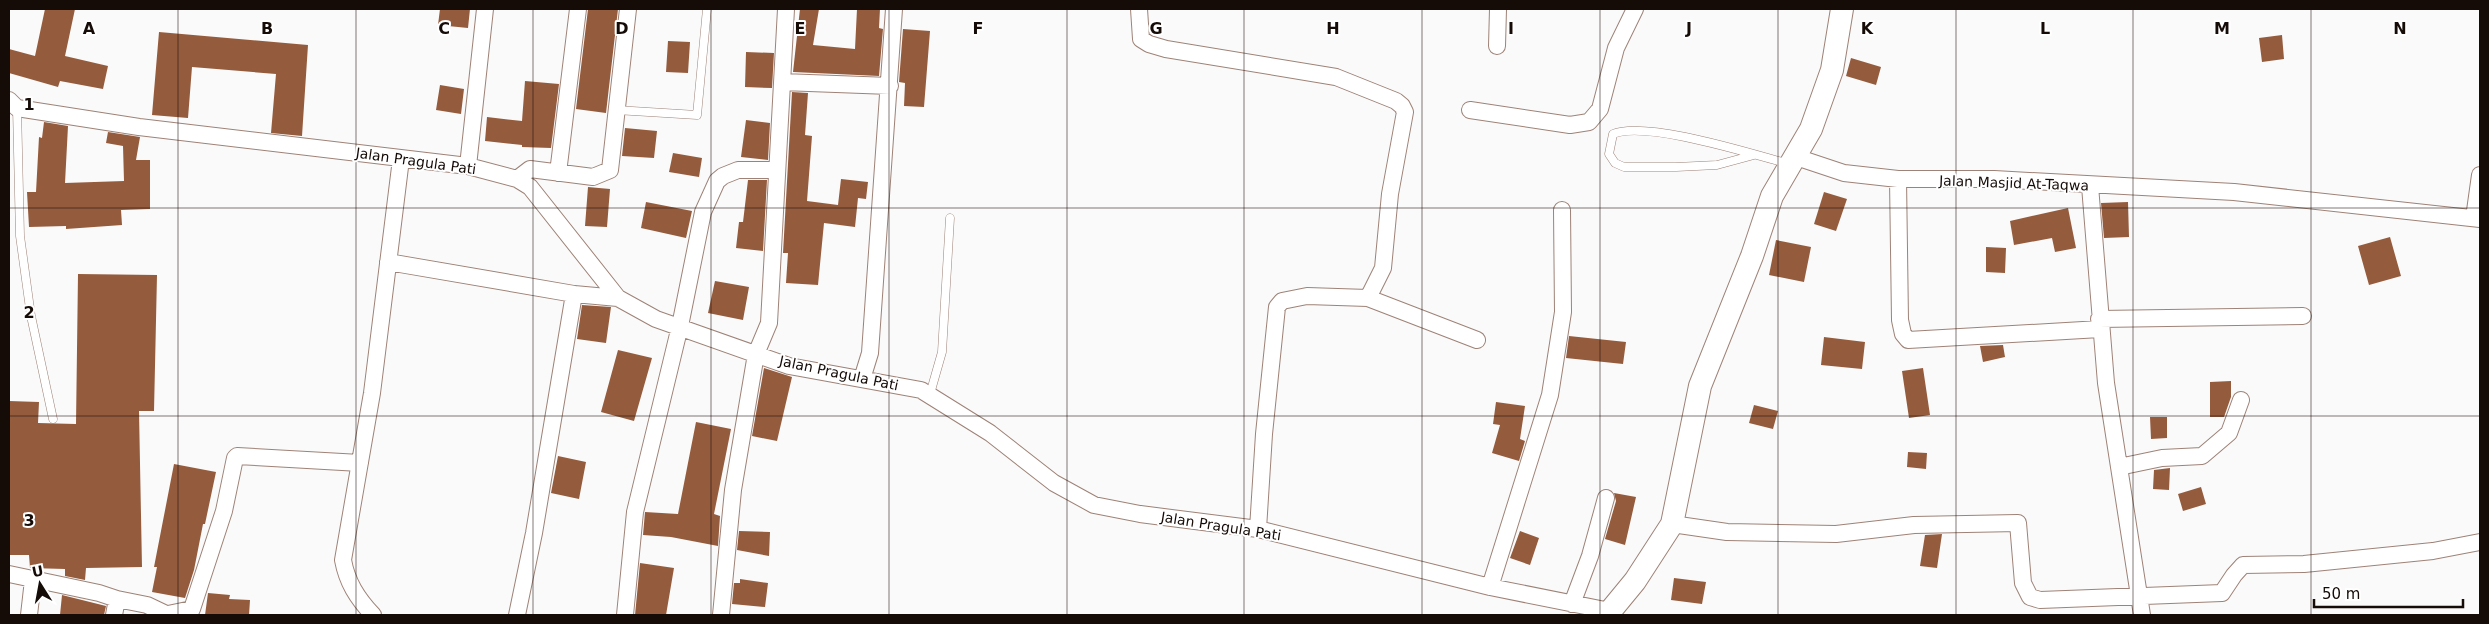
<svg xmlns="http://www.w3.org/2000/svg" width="2489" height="624" font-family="'DejaVu Sans',sans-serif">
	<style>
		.building { fill: #955b3d }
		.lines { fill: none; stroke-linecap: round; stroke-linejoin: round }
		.lane-casing { stroke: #9e8277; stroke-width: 9 }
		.street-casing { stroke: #9e8277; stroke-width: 18 }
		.secondary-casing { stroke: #9e8277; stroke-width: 24 }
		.lane { stroke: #fff; stroke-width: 8 }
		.street { stroke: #fff; stroke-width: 16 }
		.secondary { stroke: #fff; stroke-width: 22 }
		.grid { fill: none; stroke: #150b07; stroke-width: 1; stroke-opacity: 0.55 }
		.labels { text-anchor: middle; stroke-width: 4; stroke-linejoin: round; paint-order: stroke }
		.street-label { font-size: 14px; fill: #150b07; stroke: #fff }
		.grid-label { font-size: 16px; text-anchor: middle; font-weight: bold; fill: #150b07; stroke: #fff; stroke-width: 4; stroke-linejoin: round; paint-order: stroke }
	</style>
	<rect width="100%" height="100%" fill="#fafafa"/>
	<path class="building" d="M45 9H75L65 56 108 66 103 89 60 81 58 87 9 73V49L35 56Z
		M440 9H470L468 28 438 25Z
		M588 9H618L606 113 576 109Z
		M800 9H819L813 45 855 49 857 9H880L879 28 883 29 879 76 793 72Z
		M903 29 930 31 924 107 904 106 905 83 899 82Z
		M159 32 308 45 302 136 271 133 276 74 192 67 188 118 152 115Z
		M2282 35 2284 59 2262 62 2259 38Z
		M668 41 690 42 688 73 666 72Z
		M746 52 774 53 772 88 745 87Z
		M1851 58 1881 67 1876 85 1846 76Z
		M525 81 559 84 551 148 522 147V145L485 141 487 117 522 121Z
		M440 85 464 89 461 114 436 110Z
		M792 92 808 93 805 135 812 136 807 201 838 205 841 179 868 182 866 199 858 198 855 227 824 223 818 285 786 283 788 253H783Z
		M746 120 770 123 768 160 741 157Z
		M44 122 68 126 65 183 124 181 123 146 106 143 108 132 140 137 136 160H150V209L121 210 122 225 66 229V226L29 227 27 192H36L39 137 42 138Z
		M625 128 657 131 654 158 622 156Z
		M673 153 702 158 699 177 669 172Z
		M748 180H767L763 251 736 248 739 222H743Z
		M588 187 610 189 607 227 585 226Z
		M1824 192 1847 199 1836 231 1814 224Z
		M646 202 692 211 686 238 641 228Z
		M2128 202 2129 237 2104 238 2101 203Z
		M2068 208 2076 248 2055 252 2052 238 2014 245 2010 221Z
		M2390 237 2401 276 2369 285 2358 246Z
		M1776 240 1811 247 1804 282 1769 275Z
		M1986 247 2006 248 2005 273 1986 272Z
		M78 274 157 275 154 411H139L142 567 86 568 85 580 65 576V569L30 568 29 555H9V401L39 402 38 423 76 424Z
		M715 281 749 287 743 320 708 313Z
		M582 305 611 307 606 343 577 339Z
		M1569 336 1626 342 1623 364 1566 358Z
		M1824 337 1865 342 1862 369 1821 365Z
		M2003 345 2005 357 1983 362 1980 346Z
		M618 350 652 358 634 421 601 412Z
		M764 368 792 377 777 441 752 436Z
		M1923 368 1930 415 1909 418 1902 371Z
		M2231 381V397L2224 417H2210V382Z
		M1496 402 1525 406 1520 439 1525 441 1519 461 1492 453 1500 425 1493 424Z
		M1754 405 1778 411 1773 429 1749 423Z
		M2150 417H2167V438L2151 439Z
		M696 422 731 429 714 514 720 516 718 546 671 537 643 535 645 512 678 514Z
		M1908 452 1927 453 1926 469 1907 467Z
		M558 456 586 462 579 499 551 493Z
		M174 464 216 472 205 524H203L194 570 185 598 152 592 157 567H154Z
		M2170 468 2169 490 2153 489 2154 470Z
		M2201 487 2206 504 2183 511 2178 494Z
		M1614 493 1636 497 1625 545 1605 539 1616 501Z
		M739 531 770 532 769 556 737 550Z
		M1520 531 1539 538 1530 565 1510 558Z
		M1942 534 1937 568 1920 566 1925 535Z
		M640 563 674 568 666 615H635Z
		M1674 578 1706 582 1702 604 1671 600Z
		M740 579 768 583 765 607 732 604 734 583H740Z
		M208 593 230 595 229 599 250 600 249 615H205Z
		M62 595 106 606 104 615H60Z"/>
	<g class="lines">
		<defs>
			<path id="lane" d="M17 108 20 236 31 316 53 419
				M616 110 697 115 707 9
				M1754 155 1717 165 1676 167H1624L1615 163 1609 154 1613 134C1645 120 1752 154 1789 164
				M930 394 942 352 950 218"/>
			<path id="street" d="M1139 9 1141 39 1149 44 1166 49 1336 77 1396 101 1402 106 1405 112 1390 194 1383 268 1368 298 1307 296 1282 301 1277 307 1264 434 1258 529
				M1497 46 1498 9
				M782 82 890 86
				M9 100 17 108 139 127 468 166 517 179 530 187 618 298 656 319 789 366 921 390 990 433 1054 483 1094 505 1140 514 1258 529 1490 587 1610 611
				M1470 110 1570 125 1589 122 1600 109 1616 48 1635 9
				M1796 157 1844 173 1898 179H1994L2234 192 2480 219
				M468 166 485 9
				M558 173 578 9
				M517 179 530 169 593 177 610 170 628 9
				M1898 179 1900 320 1903 334 1908 340 2100 329
				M2090 186 2106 383 2142 615
				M2474 218 2480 175
				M388 262 574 294
				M1368 298 1477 340
				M2099 319 2303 316
				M862 379 870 353 894 9
				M2119 467 2162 458 2202 456 2229 433 2241 400
				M1672 524 1727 532 1836 534 1914 525 2018 523 2023 583 2030 597 2040 600 2222 593 2234 575 2243 565 2304 564 2433 551 2480 542
				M9 574 99 593 117 599 114 615
				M1490 587 1550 395 1563 312 1562 210
				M117 599 147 605 168 615
				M1572 604 1590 556 1606 498
				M168 614 192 609 224 511 235 458 237 456 360 463
				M29 615 33 580
				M373 615C357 598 347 582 343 560L372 393 401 159
				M517 615 534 533 574 294 618 298
				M625 615 635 512 680 326 703 212 717 181 723 176 738 170H776
				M721 615 733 490 756 354 769 323 786 9"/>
			<path id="secondary" d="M1607 615 1635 581 1672 524 1700 386 1752 256 1772 196 1811 129 1832 70 1842 9"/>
		</defs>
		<use href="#lane" class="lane-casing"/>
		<use href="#street" class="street-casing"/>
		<use href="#secondary" class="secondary-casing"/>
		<use href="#lane" class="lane"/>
		<use href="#street" class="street"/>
		<use href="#secondary" class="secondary"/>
	</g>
	<path class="grid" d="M178 9V615M356 9V615M533 9V615M711 9V615M889 9V615M1067 9V615M1244 9V615M1422 9V615M1600 9V615M1778 9V615M1956 9V615M2133 9V615M2311 9V615M9 208H2480M9 416H2480"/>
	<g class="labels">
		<g class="street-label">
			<text transform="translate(416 161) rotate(8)" y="5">Jalan Pragula Pati</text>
			<text transform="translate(2014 183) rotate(2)" y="5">Jalan Masjid At-Taqwa</text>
			<text transform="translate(839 373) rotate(12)" y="5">Jalan Pragula Pati</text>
			<text transform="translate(1221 526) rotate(9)" y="5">Jalan Pragula Pati</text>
		</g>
	</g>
	<g class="grid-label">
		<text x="89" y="34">A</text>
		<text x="267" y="34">B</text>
		<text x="444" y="34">C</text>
		<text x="622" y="34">D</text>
		<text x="800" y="34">E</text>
		<text x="978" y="34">F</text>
		<text x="1156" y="34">G</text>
		<text x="1333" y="34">H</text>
		<text x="1511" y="34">I</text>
		<text x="1689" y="34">J</text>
		<text x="1867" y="34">K</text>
		<text x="2045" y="34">L</text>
		<text x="2222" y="34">M</text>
		<text x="2400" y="34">N</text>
		<text x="29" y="110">1</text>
		<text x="29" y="318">2</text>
		<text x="29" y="526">3</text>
	</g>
	<rect width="2489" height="624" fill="none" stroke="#150b07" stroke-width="20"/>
	<g transform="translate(40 584) rotate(349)" stroke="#ffffff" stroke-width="4" paint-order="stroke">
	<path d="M0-4L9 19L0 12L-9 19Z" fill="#150b07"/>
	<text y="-8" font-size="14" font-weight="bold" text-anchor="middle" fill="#150b07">U</text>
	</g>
	<path d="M2314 599v8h149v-8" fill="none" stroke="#150b07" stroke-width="2.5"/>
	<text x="2322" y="599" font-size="15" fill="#150b07" stroke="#ffffff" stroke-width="4" paint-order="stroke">50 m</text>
</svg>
